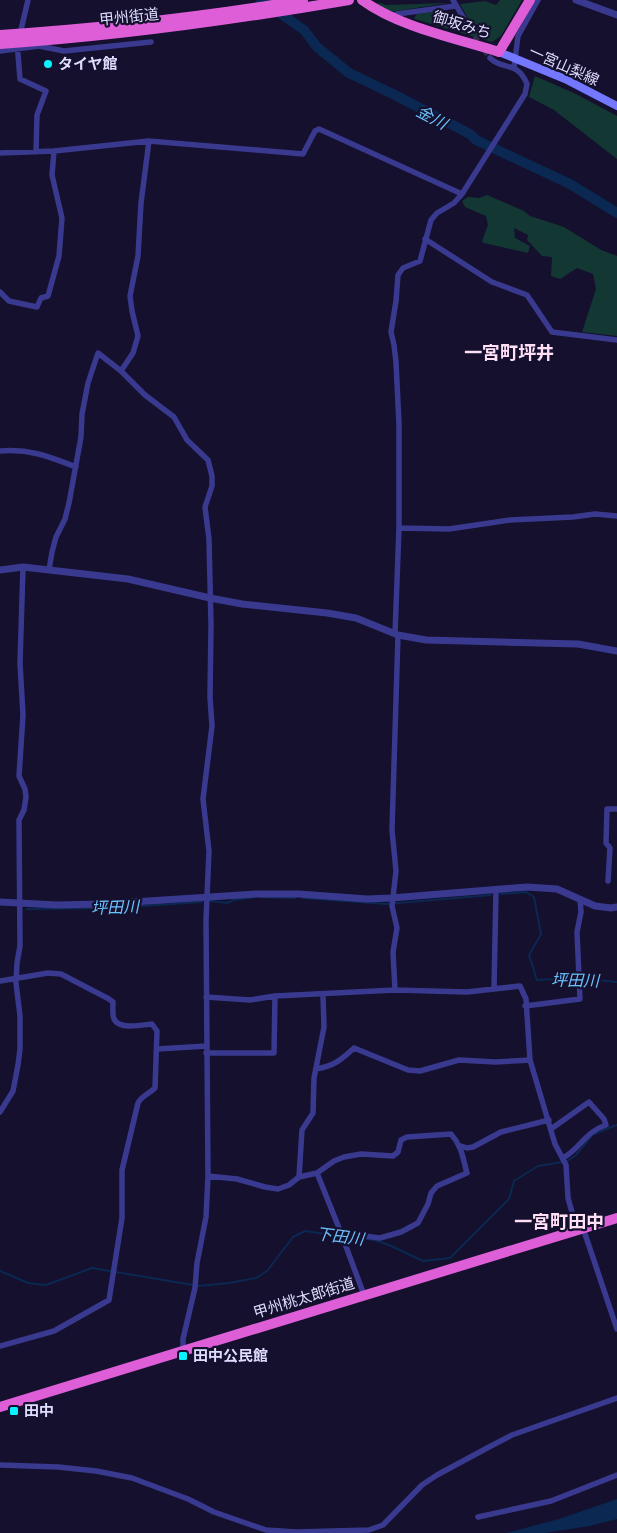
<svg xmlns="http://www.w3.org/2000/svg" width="617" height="1533" font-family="'Golos Text','Noto Sans JP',sans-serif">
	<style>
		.green { fill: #133834 }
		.water { fill: #0a2852 }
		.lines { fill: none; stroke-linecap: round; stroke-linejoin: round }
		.stream { stroke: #0a2852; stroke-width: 2 }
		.river { stroke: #0a2852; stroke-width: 10 }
		.minor-tunnel { stroke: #322f4c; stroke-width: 5.5; stroke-dasharray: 5.5 3; stroke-linecap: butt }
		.minor { stroke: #393a8f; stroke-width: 5.5 }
		.tertiary { stroke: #393a8f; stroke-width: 7 }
		.secondary { stroke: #7477ff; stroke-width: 8 }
		.trunk { stroke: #de5ed8; stroke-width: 10 }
		.poi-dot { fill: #09f3ff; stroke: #14102d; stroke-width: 2 }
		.labels { text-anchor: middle; stroke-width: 4.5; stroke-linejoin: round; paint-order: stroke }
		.street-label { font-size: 15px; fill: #dfddff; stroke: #14102d }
		.poi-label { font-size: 15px; font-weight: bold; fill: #dfddff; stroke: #14102d; text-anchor: start }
		.water-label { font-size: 16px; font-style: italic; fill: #6bc2ff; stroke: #14102d }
		.quarter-label { font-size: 18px; font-weight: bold; fill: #ffdff5; stroke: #14102d }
	</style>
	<rect width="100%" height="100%" fill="#14102d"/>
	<path class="green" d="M500 0H522L501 36 492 42 415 19 414 18 417 14C438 11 454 6 465 30L477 29 470 22 460 4 485 1 496 5Z
		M381 3 385 5 448 3 390 12 373 4Z
		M535 76 576 94 617 116V159L554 110 529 97Z
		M487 195 524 211 530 216 564 227 601 250 617 256V336L582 332 596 289 593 274 577 268 560 279 551 276 552 257 542 256 527 240 528 235 514 228 515 238 530 246 528 253 484 243 482 241 488 225 486 216 465 207 462 201 468 197 479 198Z"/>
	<path class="water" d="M617 1499V1519L590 1526 545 1533H506L559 1519Z"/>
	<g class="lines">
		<path class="stream" d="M501 894 526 892 534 897 541 934 529 955 537 980 577 978 617 982
			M260 897 295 898
			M303 898 386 904 491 895
			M211 901 227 903 234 900 255 897
			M27 909 112 908 202 902
			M594 1134 617 1125
			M567 1161 575 1156 591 1137
			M344 1236 374 1240 389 1245 423 1261 450 1258 509 1199 514 1181 538 1166 562 1162
			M0 1271 28 1283 46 1285 92 1268 193 1285
			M198 1286 229 1283 256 1278 267 1271 293 1237 305 1231 339 1236"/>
		<path class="river" d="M261 0 304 30 317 47 349 73 395 95 470 134 476 140 570 184 617 213"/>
		<path class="minor-tunnel" d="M470 29 490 58"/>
		<path class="minor" d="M453 0 470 29
			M391 17 397 14 455 6
			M20 34 28 0
			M17 42 20 79 46 91 37 115 36 152
			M0 51 39 46 64 51 151 42
			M514 68 518 36 538 0
			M0 153 54 151 149 141 303 154 315 131 319 129 462 194
			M425 239 492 282 527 295 552 332 617 340
			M0 292 9 301 37 307 41 298 48 296 59 256 62 218 52 175 54 151
			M121 371 133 353 138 336 132 311 130 296 138 256 141 203 149 141
			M0 451C28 448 50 457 76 467
			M399 528 449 529 510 520 573 517 595 514 617 516
			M49 570 52 552 56 537 65 519 69 503 81 437 82 414 88 383 98 353 121 371 145 395 174 417 187 440 208 460 212 476V486L205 507 209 539 211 625 210 697 212 726 203 799 209 851 206 920 208 1176 206 1217 197 1263 195 1288 183 1339V1351
			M395 634 399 528V424L396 362 394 345 391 332 396 301 398 275 403 268 420 261 431 220 437 213 454 203 462 194 525 94 527 84C517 60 503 71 490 58
			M608 881 610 848 606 843 607 809H617
			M0 981 48 973 61 974 109 999 113 1002C113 1007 112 1014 114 1019 119 1030 142 1025 152 1024L157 1031 155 1088C149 1094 141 1096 138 1103L122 1170V1218L109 1300 54 1331 0 1346
			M494 989 496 889
			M395 990 393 952 397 928 392 906 396 871 392 830 398 635
			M206 997 250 1000 275 996 395 990 467 992 520 986 526 999 530 1060 555 1144 566 1165 568 1198 577 1230
			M525 1006 580 999 577 932 581 912 580 899
			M157 1049 207 1046
			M206 1053H274L275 996
			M316 1069C334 1066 341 1060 354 1048L408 1070 420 1071 459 1060 495 1062 530 1060
			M0 1112 13 1091 18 1065 20 1049V1016L16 983 17 963 20 946 19 820 24 810 26 797 25 789 19 776 23 715 20 663 23 567
			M551 1129 589 1102 604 1119 606 1125C585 1132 580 1149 563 1158
			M461 1146 467 1148 473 1147 501 1132 549 1120
			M317 1173 341 1233 364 1295
			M208 1176 237 1179 265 1187 278 1189 289 1185 299 1177 317 1173 334 1161 344 1157 361 1154 393 1156 398 1152 401 1140 407 1137 451 1134C462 1146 463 1159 467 1173L437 1186 431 1193 428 1204 418 1223 401 1232 380 1238 341 1233
			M299 1177 302 1130 313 1113 314 1078 324 1027 323 995
			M583 1228 617 1329
			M0 1465 58 1467 96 1471 132 1478 188 1499 214 1512 266 1530 296 1532 369 1530 383 1525 422 1485 437 1475 489 1447 512 1435 617 1398
			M478 1517 551 1501 617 1475"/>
		<path class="tertiary" d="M576 0 617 15
			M0 570 23 567 128 579 210 598 242 604 327 613 356 618 398 635 426 640 578 644 617 651
			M0 902 57 905 102 904 256 894H299L367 899 391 898 527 887 557 889 595 906 611 908 617 907"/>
		<path class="secondary" d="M499 52 565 79 617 106"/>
		<path class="trunk" d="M362 0C399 27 455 38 499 52L530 0
			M0 35C102 28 203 17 303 0
			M0 44C117 36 233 20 349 0
			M0 1407 617 1218"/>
	</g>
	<g class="poi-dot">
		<circle cx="48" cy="64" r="5"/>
		<rect x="178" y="1351" width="10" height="10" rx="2.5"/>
		<rect x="9" y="1406" width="10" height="10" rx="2.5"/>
	</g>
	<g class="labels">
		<g class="street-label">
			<text transform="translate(129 17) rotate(-6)" y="5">甲州街道</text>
			<text transform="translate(462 25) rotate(17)" y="5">御坂みち</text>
			<text transform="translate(564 66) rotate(24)" y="5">一宮山梨線</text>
			<text transform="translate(304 1298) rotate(-17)" y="5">甲州桃太郎街道</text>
		</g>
		<g class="poi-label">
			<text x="58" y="69">タイヤ館</text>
			<text x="193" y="1361">田中公民館</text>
			<text x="24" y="1416">田中</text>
		</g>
		<g class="water-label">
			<text transform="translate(432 117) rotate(28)" y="6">金川</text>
			<text transform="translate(115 907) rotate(-2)" y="6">坪田川</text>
			<text transform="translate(575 980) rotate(1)" y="6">坪田川</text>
			<text transform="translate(340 1236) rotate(7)" y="6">下田川</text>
		</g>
		<g class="quarter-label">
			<text x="509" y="359">一宮町坪井</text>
			<text x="559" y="1228">一宮町田中</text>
		</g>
	</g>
</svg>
